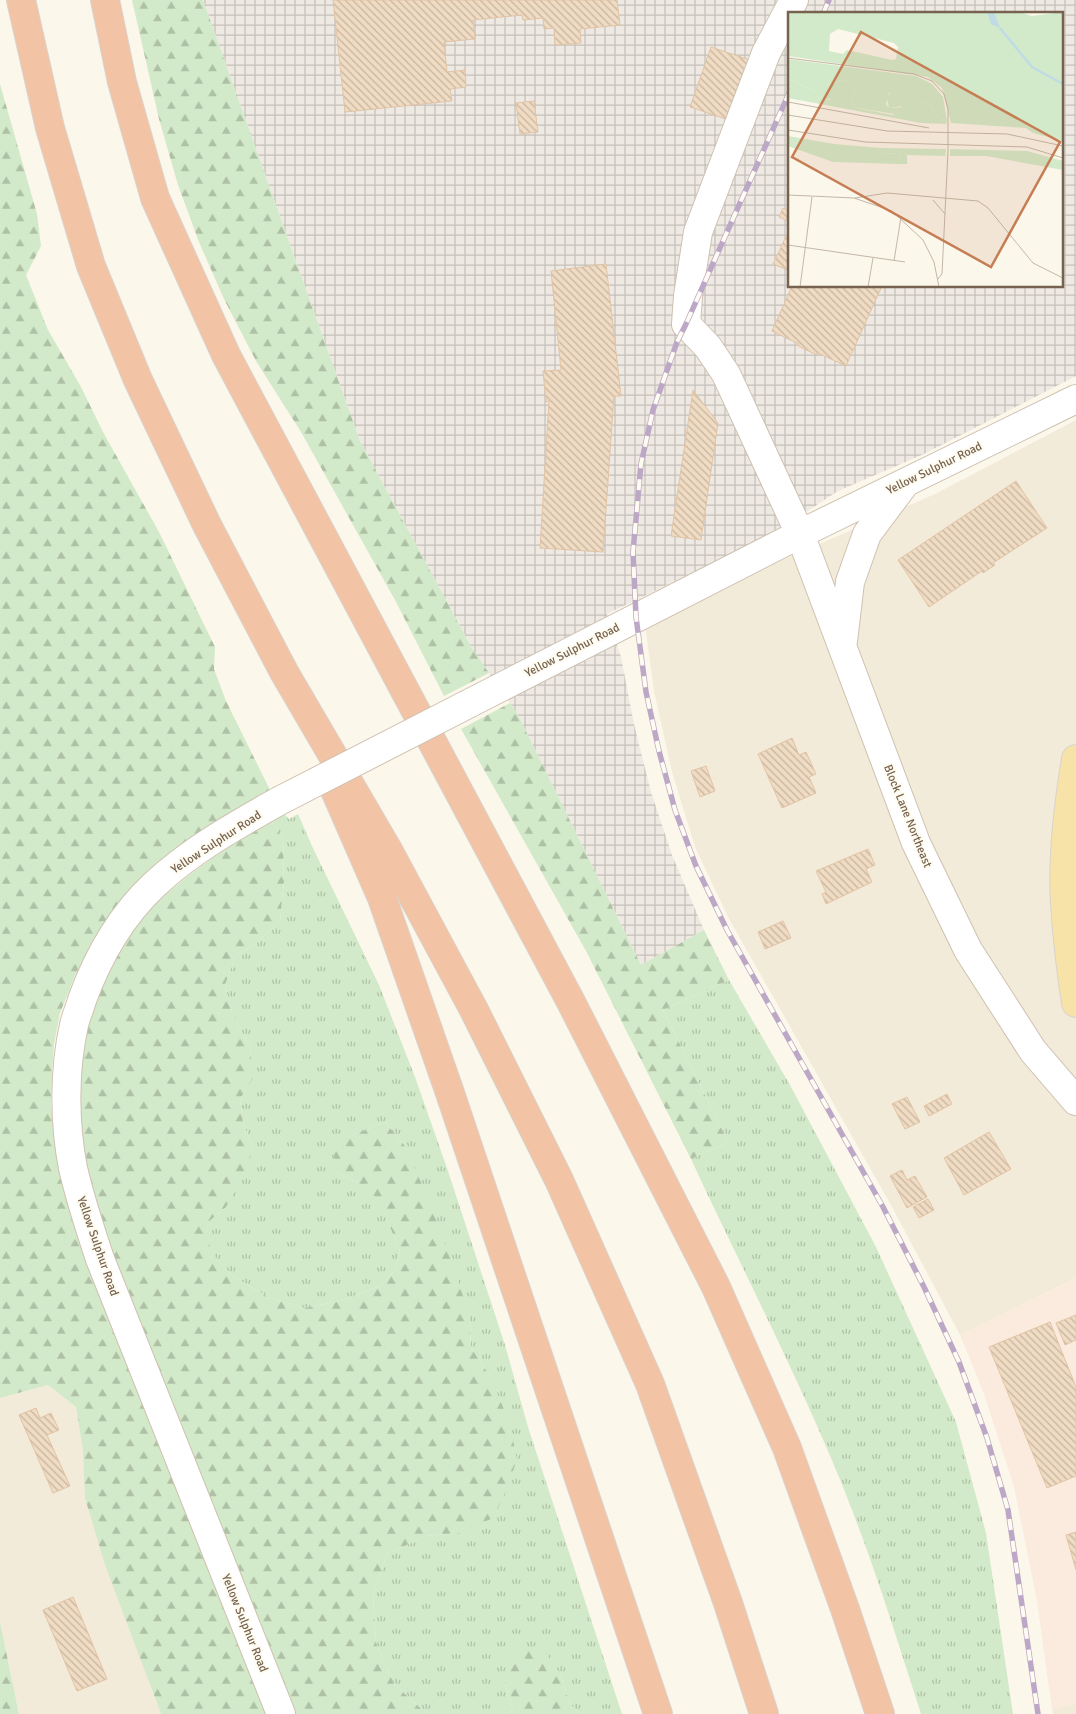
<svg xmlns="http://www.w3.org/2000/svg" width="1076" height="1714" font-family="Signika,sans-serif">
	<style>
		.residential { fill: #f3ebd9 }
		.commercial { fill: #fbebdf }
		.industrial { fill: url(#industrial-grid); fill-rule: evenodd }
		.grass { fill: url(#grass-tufts) }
		.forest { fill: url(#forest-firs) }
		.building { fill: url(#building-back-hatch); stroke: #e2c4a4 }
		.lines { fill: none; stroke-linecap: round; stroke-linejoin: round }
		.minor-casing { stroke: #cec1b0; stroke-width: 30 }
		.major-casing { stroke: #d9d3cd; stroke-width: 30 }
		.highway-casing { stroke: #d9d3cd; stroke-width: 30 }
		.minor { stroke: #fff; stroke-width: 28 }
		.major { stroke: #f7e3a7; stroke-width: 28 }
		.highway { stroke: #f3c3a5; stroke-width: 28 }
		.rail-casing { stroke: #bca8c6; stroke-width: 5.5 }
		.rail { stroke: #fefbf1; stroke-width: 4; stroke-dasharray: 11; stroke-linecap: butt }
		.minor-bridge-casing { stroke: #cec1b0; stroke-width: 30; stroke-linecap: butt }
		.minor-bridge { stroke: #fff; stroke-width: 28 }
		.labels { text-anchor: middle; stroke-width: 4; stroke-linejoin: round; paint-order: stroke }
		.street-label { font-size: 12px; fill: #76624e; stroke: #fefbf1 }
		.inset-river { fill: none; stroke: #bfdbe5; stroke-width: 2.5 }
		.inset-road { fill: none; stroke: #c2b7a7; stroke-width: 1 }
		.view { fill: #c57e54; fill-opacity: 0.15; stroke: #c57e54; stroke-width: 2.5 }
		.inset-edge { fill: none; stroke: #76624e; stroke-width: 2.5 }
	</style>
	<defs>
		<pattern id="industrial-grid" width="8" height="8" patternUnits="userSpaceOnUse" patternTransform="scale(1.25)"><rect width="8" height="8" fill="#eee9e3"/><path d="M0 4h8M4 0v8" fill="none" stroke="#c5c0ba"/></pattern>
		<pattern id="grass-tufts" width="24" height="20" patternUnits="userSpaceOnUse" patternTransform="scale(1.25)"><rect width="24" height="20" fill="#d2eac9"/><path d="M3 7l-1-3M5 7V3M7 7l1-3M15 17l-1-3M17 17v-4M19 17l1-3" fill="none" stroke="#afc1a5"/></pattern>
		<pattern id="forest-firs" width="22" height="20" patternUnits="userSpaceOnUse" patternTransform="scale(1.25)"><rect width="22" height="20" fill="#d2eac9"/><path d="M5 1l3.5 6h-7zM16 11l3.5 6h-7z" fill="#afc1a5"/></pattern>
		<pattern id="building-back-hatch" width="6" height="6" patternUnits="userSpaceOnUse" patternTransform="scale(1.25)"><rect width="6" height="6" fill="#f0dbc3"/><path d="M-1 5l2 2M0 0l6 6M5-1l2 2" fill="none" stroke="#c7b5a1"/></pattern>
	</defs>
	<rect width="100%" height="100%" fill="#fcf7eb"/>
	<path class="residential" d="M1076 420V1278L960 1335 892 1207 728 917 695 847 672 772 654 691 645 625 757 569 831 539 935 494Z
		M48 1385 76 1407 83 1451 150 1686 161 1714H19L0 1622V1398Z
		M1076 1703V1714H1053L1052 1710Z"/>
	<path class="commercial" d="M1076 1278V1703L1052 1710 1037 1601 1014 1487 984 1394 960 1335Z"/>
	<path class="industrial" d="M203 0H1076V376L924 454 838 491 774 533 607 614 621 657 634 724 651 792 672 855 704 930 641 965 518 715 473 650 360 441ZM790 14H1062V286H790Z"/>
	<path class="grass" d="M284 814 289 819 298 814 312 846 379 985 415 1077 448 1171 505 1345 528 1427 622 1714H579L569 1702 560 1673 505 1684 513 1709 508 1714H427L394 1684 376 1643 373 1594 387 1554 426 1536 459 1533 491 1378 471 1347 470 1318 405 1146 385 1122 350 1136 337 1172 354 1181 379 1199 400 1251 395 1270 380 1286 340 1301 304 1308 268 1297 234 1277 209 1251 207 1223 226 1207 253 1148 243 1122 240 1099 252 1078 250 1047 232 1013 225 985 235 957 259 941 280 921 284 881 283 838 271 820Z
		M729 980 790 1085 876 1247 956 1422 986 1533 1013 1714H921C896 1636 872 1558 841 1482 796 1372 741 1267 691 1159L728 1142 663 1010Z"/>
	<path class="forest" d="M132 0H203L360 441 473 650 489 673 444 696 395 600 301 432 256 361 224 299 199 242 178 185 159 119Z
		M0 84 37 214 41 246 26 275 48 330 80 385 103 432 159 532 215 647 214 669 226 701 271 792 121 901 94 938 75 976 60 1013 54 1045 52 1071 51 1105 55 1141 60 1176 70 1213 87 1264 269 1714H161L105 1565 85 1498 83 1451 76 1407 48 1385 0 1398Z
		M510 703 518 715 641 965 704 930 729 980 663 1010 728 1142 691 1159 586 951 461 729Z
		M271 820 283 838 284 881 280 921 259 941 235 957 225 985 232 1013 250 1047 253 1078 240 1099 243 1122 253 1148 240 1183 226 1207 207 1223 210 1251 234 1277 268 1297 304 1308 340 1301 380 1286 395 1270 400 1251 379 1200 354 1181 337 1172 333 1150 350 1136 385 1122 405 1146 430 1203 456 1274 470 1318 471 1347 491 1378 510 1424 517 1460 503 1498 493 1518 459 1533 426 1536 387 1554 373 1594 376 1643 394 1684 427 1714H292C255 1621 218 1528 181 1435 156 1371 128 1306 107 1240 101 1223 93 1205 90 1187 75 1118 76 1043 104 978 135 904 207 861 271 820Z
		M0 1622 19 1714H0Z
		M522 1646 545 1652 560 1673 569 1702 579 1714H508L513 1709 505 1684 506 1654Z"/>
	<path class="building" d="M333 0H617L620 25 580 29 581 43 555 45 554 28 544 29 543 18 523 20 522 15 473 20 475 39 444 42 447 72 465 70 466 87 450 89 452 101 345 112Z
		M711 47 750 60 729 120 690 107Z
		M534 101 538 132 520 134 516 103Z
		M783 208 790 211V222L779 217Z
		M790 228V271L773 264Z
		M606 264 621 396H614L603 552 540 548 549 401 546 402 543 371 561 370 551 271Z
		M792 286H882L846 366 818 353 817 355 798 346 799 344 772 331Z
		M693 390 718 423 701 540 671 536Z
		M1016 481 1047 528 993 563 995 565 983 573 982 571 929 607 898 560Z
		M792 738 799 755 806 752 816 774 809 777 816 793 782 808 758 754Z
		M706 766 715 791 700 797 691 771Z
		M868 849 875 865 866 869 872 882 826 904 822 894 826 892 816 871Z
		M783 921 791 938 765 949 758 932Z
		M947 1094 952 1104 929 1116 924 1106Z
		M907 1097 920 1122 905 1129 892 1104Z
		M989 1132 1011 1169 964 1195 944 1158Z
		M902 1170 907 1180 915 1176 927 1197 907 1208 890 1176Z
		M928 1199 934 1210 919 1218 913 1207Z
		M1076 1315V1340L1065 1345 1056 1323Z
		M1050 1322 1076 1387V1476L1047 1488 989 1347Z
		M36 1408 40 1418 51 1413 59 1430 47 1435 70 1486 53 1493 19 1415Z
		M1076 1532V1570L1066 1535Z
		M73 1597 107 1679 77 1691 43 1610Z"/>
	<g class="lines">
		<defs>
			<path id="minor" d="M794 0 766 53 698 232 688 296 686 324 708 347 726 374 800 534 916 843 968 950 1033 1051 1076 1101
				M843 641 850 582 867 534 903 486
				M470 703 800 534 1076 399
				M279 801C236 825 190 851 154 885 120 917 98 956 82 1000 80 1008 76 1016 74 1025 64 1070 64 1122 73 1168 80 1199 90 1229 100 1259L281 1714"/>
			<path id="major" d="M1076 759C1068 807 1062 856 1065 904 1067 937 1071 970 1076 1003"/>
			<path id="highway" d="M21 0 50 128 91 266 138 380 207 525 284 672 388 850 474 1010 559 1180 650 1384 728 1603 764 1714
				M105 0 122 82 155 198 226 355 571 1002 716 1287 787 1448 845 1609 880 1714
				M334 788 382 898 450 1093 658 1714"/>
		</defs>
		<use href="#minor" class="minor-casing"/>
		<use href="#major" class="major-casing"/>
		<use href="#highway" class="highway-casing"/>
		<use href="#minor" class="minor"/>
		<use href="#major" class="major"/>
		<use href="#highway" class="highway"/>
		<defs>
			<path id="rail" d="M823 14 829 0
				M790 91 686 324 677 342 653 410 641 464 633 552 636 617 646 692 659 751 675 810 696 866 727 930 883 1207 924 1287 959 1362 987 1438 1008 1510 1038 1714"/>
		</defs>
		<use href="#rail" class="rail-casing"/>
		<use href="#rail" class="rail"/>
		<defs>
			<path id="minor-bridge" d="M279 801 470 703"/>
		</defs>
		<use href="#minor-bridge" class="minor-bridge-casing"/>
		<use href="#minor-bridge" class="minor-bridge"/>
	</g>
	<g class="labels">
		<g class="street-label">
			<text transform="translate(934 468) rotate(-26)" y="4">Yellow Sulphur Road</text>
			<text transform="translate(572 650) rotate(-27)" y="4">Yellow Sulphur Road</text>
			<text transform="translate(908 816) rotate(68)" y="4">Block Lane Northeast</text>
			<text transform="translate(216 842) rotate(-33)" y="4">Yellow Sulphur Road</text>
			<text transform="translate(98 1246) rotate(71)" y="4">Yellow Sulphur Road</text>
			<text transform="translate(245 1623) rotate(68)" y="4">Yellow Sulphur Road</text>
		</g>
	</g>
	<g transform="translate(788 12)">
		<rect width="275" height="275" fill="#fcf7eb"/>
		<path d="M0 67 25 78 32 88H42L41 72 57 68 67 75 64 90 69 96 105 103 114 94 101 96 99 86 104 78 113 74 122 86 143 93 147 103 159 109 158 112 133 111 0 86ZM0 124 46 132 93 136V141L112 142 111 152 45 150 0 134Z" fill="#d2eac9"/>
		<path d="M0 0H231L244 4 275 0V129L245 121 238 116 163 111 154 76 140 65 0 44ZM50 17 106 31 110 35 108 47 104 48 59 38 55 42 41 39 42 22ZM0 47 128 64 144 72 155 85 159 109 147 103 143 93 122 86 113 74 101 81 98 92 101 96 117 95V103H113L69 96 64 90 67 75 57 68 41 72V80L47 83 45 87 32 88 25 78 0 67ZM93 136 158 137 157 144 119 143V152H111L112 142 93 141ZM162 137 239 139 275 149V158L198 144H162Z" fill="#d2eac9" fill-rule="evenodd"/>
		<path d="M199 0H206L212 16 203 12Z" fill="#bfdbe5"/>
		<path class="inset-river" d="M212 16 244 55 275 72"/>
		<path class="inset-road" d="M0 46 126 62 144 69 156 82 160 97V139L154 262 150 267M0 90 141 116M0 103 99 119 219 122 275 134M0 118 77 130 239 135 275 146M0 183 66 186 104 199 135 228 146 250 151 275M67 186 99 181 190 189 200 196 245 251 275 266M145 188 157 202M0 233 117 250M106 249 113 205M12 275 24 185M80 275 85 246"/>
		<path class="view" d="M73 20 272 130 203 255 4 145Z"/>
		<rect width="275" height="275" class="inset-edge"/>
	</g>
</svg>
